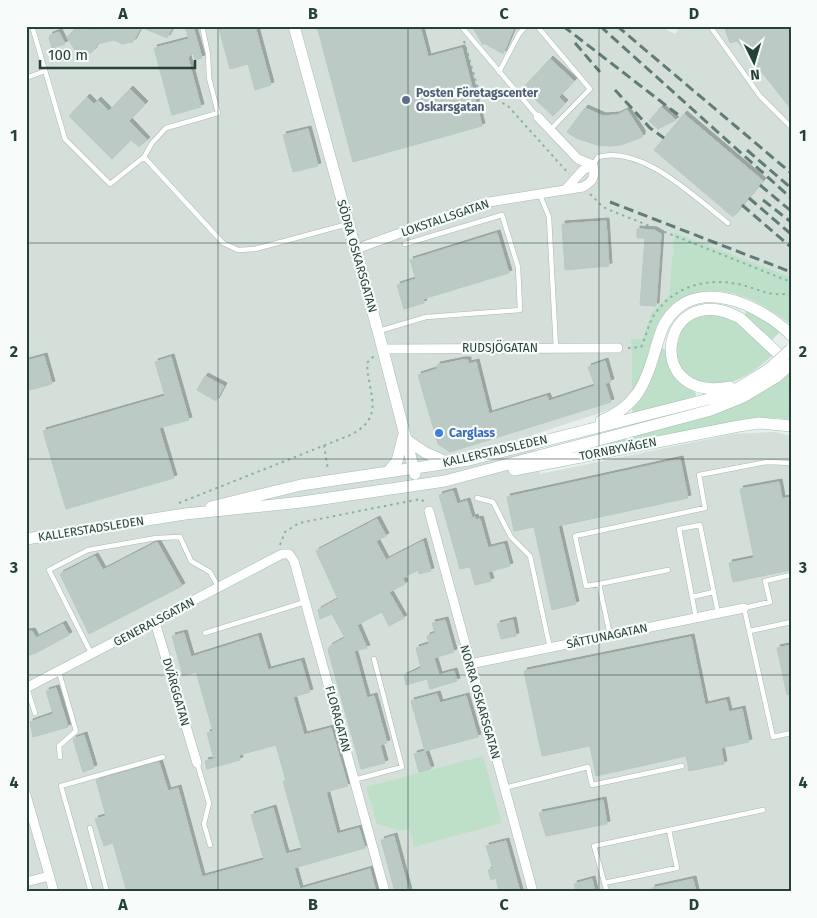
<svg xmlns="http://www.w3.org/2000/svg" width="817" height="918" font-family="'Fira Sans',sans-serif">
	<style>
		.built { fill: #d4dfda }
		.green { fill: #bfe0c8 }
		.building { fill: #bbcac4; stroke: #b8c9c2; filter: url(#shadow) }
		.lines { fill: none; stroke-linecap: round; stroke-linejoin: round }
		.lane-casing { stroke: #a8b8b2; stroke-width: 5.5 }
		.street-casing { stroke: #a8b8b2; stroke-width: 10 }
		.secondary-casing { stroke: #a4bbb3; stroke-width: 12 }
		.path { stroke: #86b3a5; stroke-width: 2; stroke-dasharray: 2.5 4; stroke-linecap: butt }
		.lane { stroke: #fff; stroke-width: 4.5 }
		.street { stroke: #fff; stroke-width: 9 }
		.secondary { stroke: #fff; stroke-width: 11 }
		.rail { stroke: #5f7d75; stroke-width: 3; stroke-dasharray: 10 5; stroke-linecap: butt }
		.secondary-bridge-casing { stroke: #a4bbb3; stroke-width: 12; stroke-linecap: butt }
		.secondary-bridge { stroke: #fff; stroke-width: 11 }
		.grid { fill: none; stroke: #24423a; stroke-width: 1; stroke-opacity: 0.55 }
		.service-dot { fill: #5c6f8a; stroke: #f7fbf9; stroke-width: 2 }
		.shop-dot { fill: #3f7fe0; stroke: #f7fbf9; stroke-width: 2 }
		.labels { text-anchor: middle; stroke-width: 4.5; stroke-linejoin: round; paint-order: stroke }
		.service-label { font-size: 12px; font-weight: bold; fill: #4e5e75; stroke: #f7fbf9; text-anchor: start }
		.street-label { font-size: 12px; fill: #24423a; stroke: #f7fbf9 }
		.shop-label { font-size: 12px; font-weight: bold; fill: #366cbe; stroke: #f7fbf9; text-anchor: start }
		.neatline { fill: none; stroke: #24423a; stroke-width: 2 }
		.grid-label { font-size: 16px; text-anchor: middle; font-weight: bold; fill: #24423a }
	</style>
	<defs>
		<filter id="shadow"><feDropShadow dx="3" dy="-3" stdDeviation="0" flood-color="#0004"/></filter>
	</defs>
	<rect width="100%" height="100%" fill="#e6efeb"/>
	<path class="built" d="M26 26H659L675 34 682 26H791V277L674 232 669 295 651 313 642 339H631L632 393 615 408 532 435 540 474 733 434 775 432 791 436V892H26Z"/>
	<path class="green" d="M674 232 791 277V325C761 302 724 280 686 297 673 302 663 312 657 325 648 348 645 373 632 393L631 339H642L651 313 669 295Z
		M748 309 781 331 772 340 744 315Z
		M716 314 738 323 774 354C763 364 751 374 737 380 707 391 666 377 679 339 681 331 683 325 691 320 698 315 708 315 716 314Z
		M661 348 665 349C668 369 675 381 695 391L696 396 633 414 632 408C648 391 654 370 661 348Z
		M789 373 791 420 777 418 746 419 526 465 743 403Z
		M483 756 502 823 414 847 409 829 402 831 377 824 366 787Z"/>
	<path class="building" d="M80 26 96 30 108 26H173L167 38 141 27 133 42 122 44 114 40 98 44 92 52 87 54 76 52 67 37Z
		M185 26H193L202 58 195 60 193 52 188 58 201 107 172 115 154 48 189 39Z
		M230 26H255L271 85 255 90 248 64 230 69 219 29Z
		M317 26H420L428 57 462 48 482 126 353 162Z
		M472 26H515L503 54 484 43 483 45Z
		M724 26H791V109L737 41 730 43Z
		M59 32 65 44 52 48 49 38 50 35Z
		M550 59 574 81 559 97 565 103 553 116 523 88Z
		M130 89 145 104 129 121 147 140 139 147 131 140 112 159 69 116 87 97 94 104 98 100 109 111Z
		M661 107 676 120 658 129 649 121Z
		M585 108 603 116 617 115 627 110 642 133V137L621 145 609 146 597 145 576 138 567 132Z
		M684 114 763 181 733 217 654 150Z
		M308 129 318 166 293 172 283 135Z
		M606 221 609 266 565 270 562 224Z
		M637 229 654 230 661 234 656 306 640 305 645 238H637Z
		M497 233 509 273 423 299 424 303 404 309 397 285 416 279 410 260Z
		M44 356 52 384 26 391V361Z
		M171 357 189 420 159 428 174 478 66 509 43 431 165 396 155 362Z
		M462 360H468V364L476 362 489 414 547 396 549 401 595 386 588 367 605 361 611 382 605 383 611 402 450 452 438 444 418 375 437 369V365Z
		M205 376 224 386 216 401 197 390Z
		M680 459 688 498 558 526 576 604 552 610 534 527 514 531 507 497Z
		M779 482 782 499 791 497V570L733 582 729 563 754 558 740 489Z
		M453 491 457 504 467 501 472 518 475 517 476 520 480 519 488 548 504 544 510 566 488 572 491 581 475 585 470 567 460 569 439 495Z
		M377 519 386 536 376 541 386 560 423 541 431 571 419 574 418 570 403 578 405 584 389 592 404 618 389 626 382 612 357 625 367 648 354 651 367 698 374 696 387 743 380 745 385 763 361 769 328 650 330 646 345 638 332 614 320 619 318 610 338 599 316 551Z
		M157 542 182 586 89 634 60 574 95 556 103 570Z
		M445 620 454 652 434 658 439 675 454 671 457 681 430 689 427 679 406 685 404 676 421 668 416 648 429 644 427 636 435 633 432 623Z
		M513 620 516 636 501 639 497 624Z
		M63 624 69 635 36 653 26 656V632L32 631 36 638Z
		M184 633 191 657 258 636 268 670 301 661 310 692 293 697 304 735 331 728 348 786 326 792 337 834 359 828 365 848 294 868 300 889 370 869 376 892H127L113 843 104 846 95 819 106 816 96 780 159 762 168 791 178 788 202 877 264 860 251 815 273 808 286 854 302 850 283 781H286L276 745 239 755 240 760 207 769 205 761 214 759 207 733 213 731 196 672 183 676 172 636Z
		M691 637 705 705 726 700 729 712 742 709 749 742 721 748 724 764 689 771 686 756 596 776 590 746 542 756 524 671Z
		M791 645V694L787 695 777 648Z
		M56 688 68 727 33 737 30 722 53 714 46 691Z
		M437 694 440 703 466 696 478 737 425 751 431 769 419 772 414 754 425 751 411 701Z
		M84 735 94 768 83 772 73 739Z
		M603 800 607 824 546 836 539 813Z
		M394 836 409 892H395L381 840Z
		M506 841 507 845 520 892H499L496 878 491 880 488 870 493 869 486 846Z
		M592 879 595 892H576L574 884Z
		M693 879 696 892H652V888Z"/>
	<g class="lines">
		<defs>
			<path id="lane" d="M32 26 65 139 110 184 144 157
				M202 26 208 54 209 78 218 113 166 128 152 143 144 157 223 243 238 250 255 249 348 224
				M461 26 538 117
				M537 26 590 89 550 130
				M710 26 760 96 791 127
				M499 72 519 34 526 26
				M26 78 45 71
				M593 165 598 157C643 145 694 197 728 223
				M540 195 549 217 556 348
				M379 331 426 317 520 310 518 267 502 215 405 244
				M477 498 493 502 511 537 530 556 550 648
				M791 575 765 581 770 602 744 608 773 737 791 733
				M599 584 668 570
				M692 597 714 592
				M696 618 679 529 700 525 718 613
				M750 631 791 622
				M205 633 305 602
				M610 635 599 584 586 586 575 536 705 508 699 475 767 462 791 463
				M91 653 49 570 88 550 156 538 180 537 191 561 210 572 219 588
				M59 672 76 731 59 746 60 757
				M27 688 35 713
				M197 763 209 803 204 824 210 845
				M354 780 402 767 374 659
				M504 788 588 767 592 785 682 766
				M90 828 107 892
				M604 883 677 868 669 830
				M91 892 61 786 163 757
				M607 892 594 846 763 810"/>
			<path id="street" d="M538 117 578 159 593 165
				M565 190 583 170 593 165
				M356 249 483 203 583 187C594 181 595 176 593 165
				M383 349 618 348
				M429 511 533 892
				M155 622 197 763
				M470 664 744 608
				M26 688 282 554H289L294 561 385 892
				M26 795 54 892
				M26 882 49 876"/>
			<path id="secondary" d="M294 26 378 331 415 474
				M730 387C640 404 661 276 740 318L789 364
				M601 421C636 406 645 386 655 351 658 341 660 332 665 323 695 273 761 305 791 335
				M408 441 426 453 449 463
				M514 470 739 426 759 423 791 426
				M388 472 397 461 404 434
				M211 507 301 485 469 460 709 399 732 392 769 369
				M26 539 185 514 302 502 445 481 711 410 743 397 776 377"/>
		</defs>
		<use href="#lane" class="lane-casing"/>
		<use href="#street" class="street-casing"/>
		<use href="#secondary" class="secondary-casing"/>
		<path class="path" d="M464 41 478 89 508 106 569 174
			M590 194 603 207 612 211 791 282
			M628 348 641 347C646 337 648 325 654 315 675 284 712 276 746 286 762 291 774 297 791 293
			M324 445 328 470
			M179 503 348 436C387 418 368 395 367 363L374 356
			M280 545 285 532 299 523 421 499 424 502"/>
		<use href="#lane" class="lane"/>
		<use href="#street" class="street"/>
		<use href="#secondary" class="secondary"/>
		<path class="rail" d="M563 26 681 117
			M600 26 791 198
			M617 26 791 173
			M575 43 600 72
			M615 90 650 128 664 138
			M747 150 791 188
			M760 185 791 211
			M749 198 791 234
			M763 200 791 222
			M610 202 791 272
			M742 205 791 247"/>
		<defs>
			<path id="secondary-bridge" d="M769 369 791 349
				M776 377 791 364"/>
		</defs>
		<use href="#secondary-bridge" class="secondary-bridge-casing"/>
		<use href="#secondary-bridge" class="secondary-bridge"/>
	</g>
	<path class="grid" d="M218 26V892M408 26V892M599 26V892M26 243H791M26 459H791M26 675H791"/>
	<circle class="service-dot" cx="406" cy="100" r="5"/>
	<circle class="shop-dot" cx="439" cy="433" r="5"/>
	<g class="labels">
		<g class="service-label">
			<text x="416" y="97">Posten Företagscenter<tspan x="416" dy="14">Oskarsgatan</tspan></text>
		</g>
		<g class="street-label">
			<text transform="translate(445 218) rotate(-19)" y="4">LOKSTALLSGATAN</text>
			<text transform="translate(357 256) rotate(74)" y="4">SÖDRA OSKARSGATAN</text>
			<text x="500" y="352">RUDSJÖGATAN</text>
			<text transform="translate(618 449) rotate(-11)" y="4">TORNBYVÄGEN</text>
			<text transform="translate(495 451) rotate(-13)" y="4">KALLERSTADSLEDEN</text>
			<text transform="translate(91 529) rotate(-9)" y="4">KALLERSTADSLEDEN</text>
			<text transform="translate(154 622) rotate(-28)" y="4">GENERALSGATAN</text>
			<text transform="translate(607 636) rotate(-12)" y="4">SÄTTUNAGATAN</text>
			<text transform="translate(176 692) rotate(74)" y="4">DVÄRGGATAN</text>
			<text transform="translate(480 702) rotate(74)" y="4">NORRA OSKARSGATAN</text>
			<text transform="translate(338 719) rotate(75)" y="4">FLORAGATAN</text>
		</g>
		<g class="shop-label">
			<text x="449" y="437">Carglass</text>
		</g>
	</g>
	<rect width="817" height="918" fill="none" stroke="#f7fbf9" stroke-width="55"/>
	<g transform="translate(754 62) rotate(175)" stroke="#f7fbf9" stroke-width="4" paint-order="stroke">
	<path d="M0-4L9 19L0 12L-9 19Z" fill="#24423a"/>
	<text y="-8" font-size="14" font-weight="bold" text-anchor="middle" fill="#24423a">N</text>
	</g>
	<path d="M40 60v8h155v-8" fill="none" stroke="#24423a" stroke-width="2.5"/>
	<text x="48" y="60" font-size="15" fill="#24423a" stroke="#f7fbf9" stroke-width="4" paint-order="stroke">100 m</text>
	<rect x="28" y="28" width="762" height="862" class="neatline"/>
	<g class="grid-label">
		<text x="123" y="19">A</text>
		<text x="313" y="19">B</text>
		<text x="504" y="19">C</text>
		<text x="694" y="19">D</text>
		<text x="14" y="141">1</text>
		<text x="803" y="141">1</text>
		<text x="14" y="357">2</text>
		<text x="803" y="357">2</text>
		<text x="14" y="573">3</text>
		<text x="803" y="573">3</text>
		<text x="14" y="788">4</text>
		<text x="803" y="788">4</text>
		<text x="123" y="910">A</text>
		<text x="313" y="910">B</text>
		<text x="504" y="910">C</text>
		<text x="694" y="910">D</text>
	</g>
</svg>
